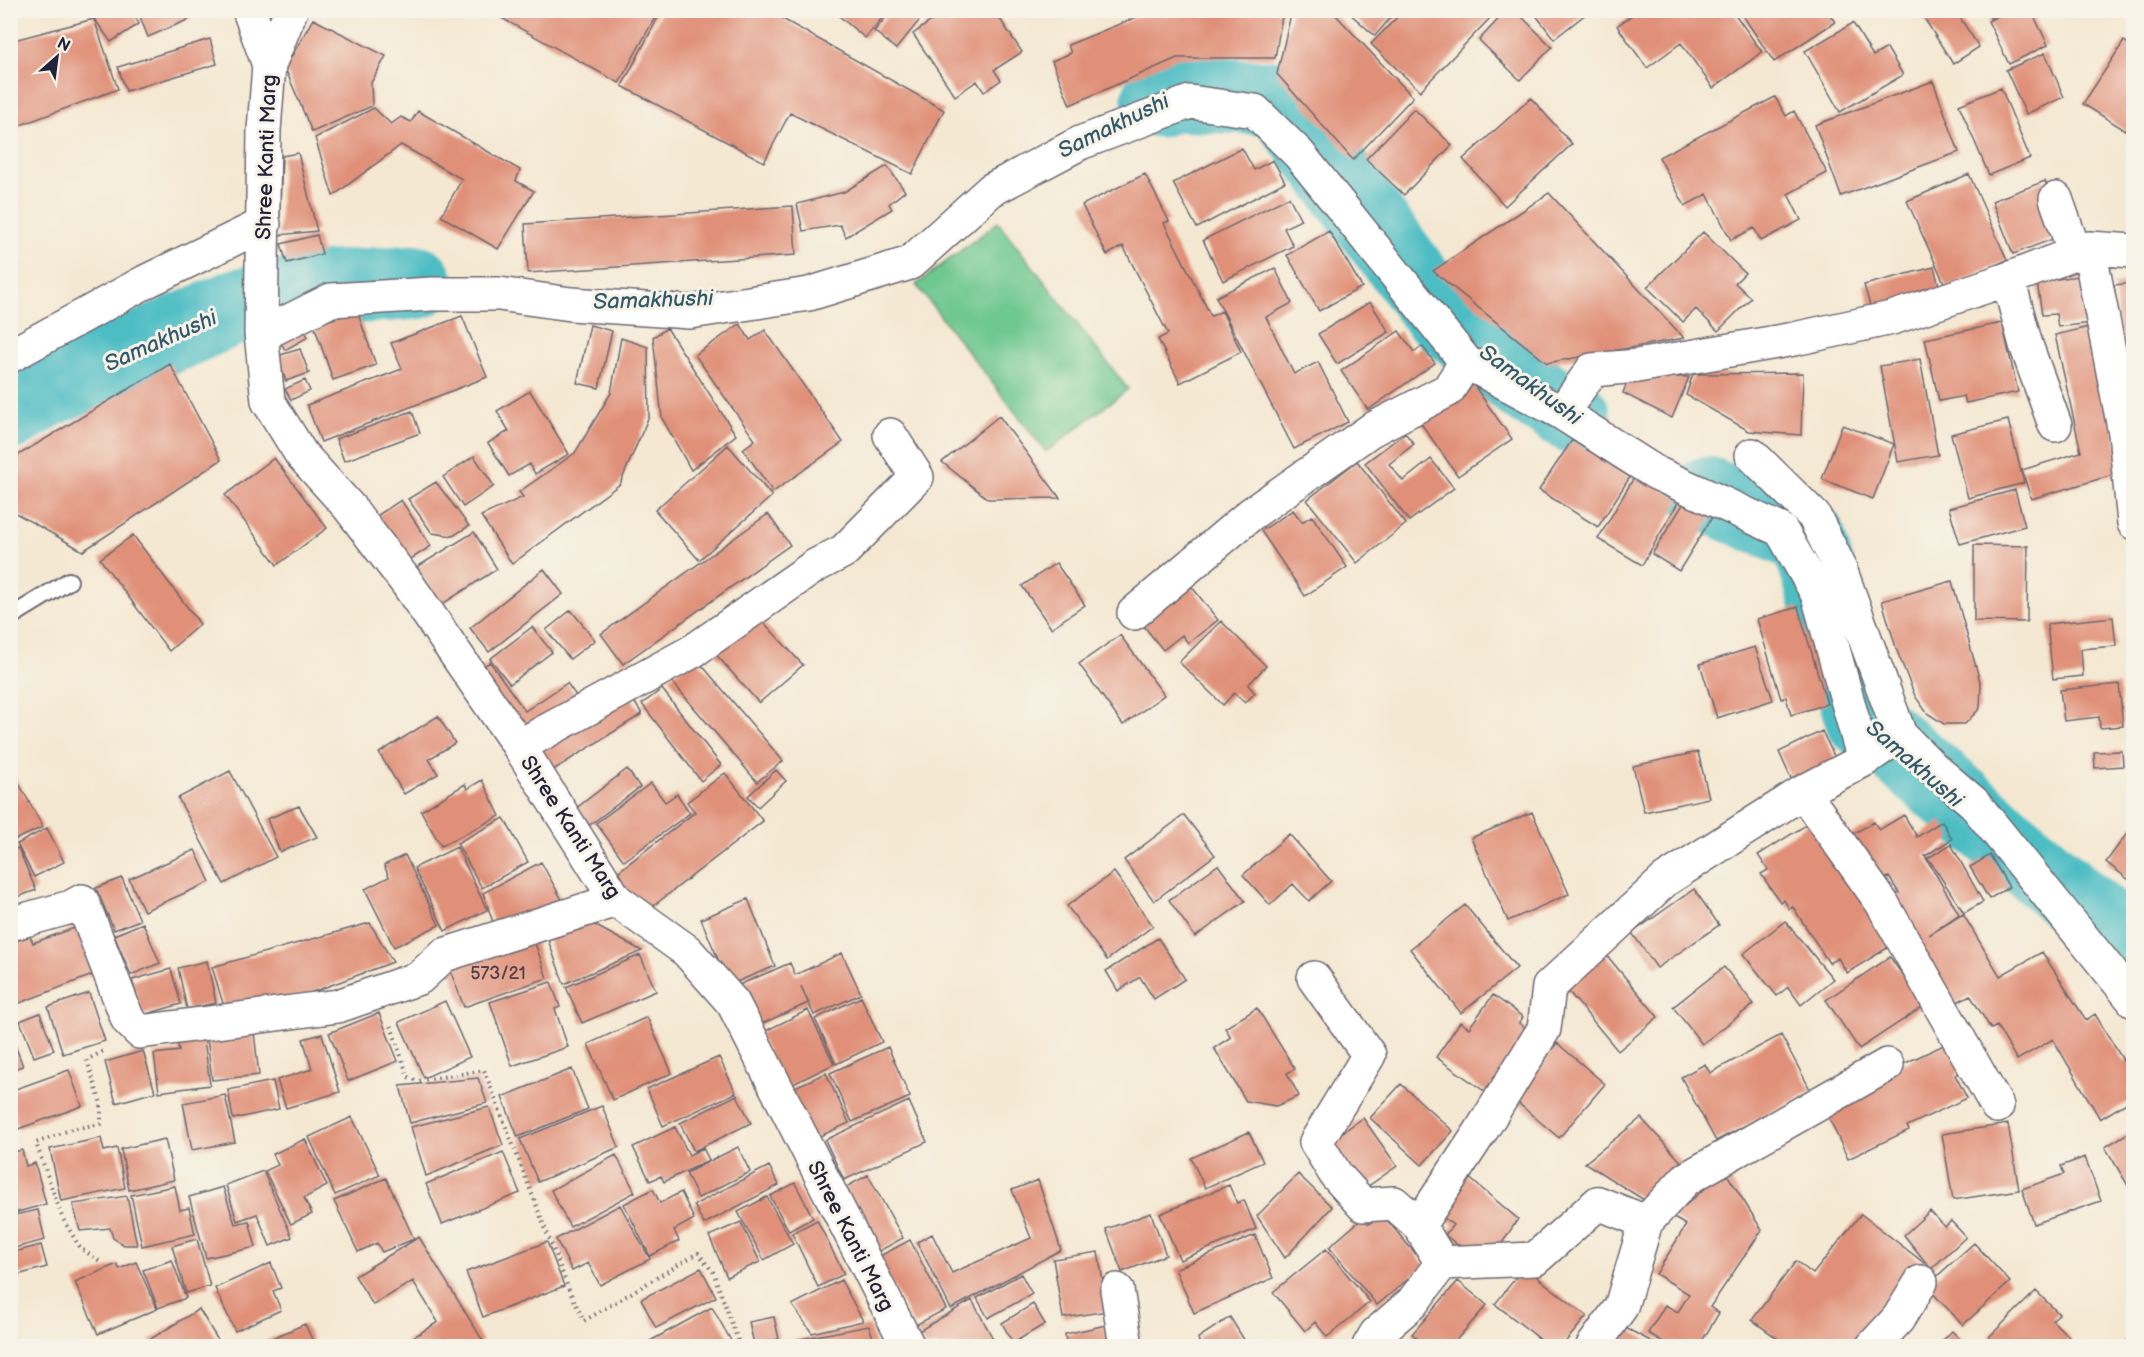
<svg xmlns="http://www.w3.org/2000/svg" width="2144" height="1357" font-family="'Balsamiq Sans',sans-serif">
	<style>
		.green { fill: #6ec88f; stroke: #487565; stroke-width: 1.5 }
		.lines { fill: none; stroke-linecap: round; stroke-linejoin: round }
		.river { stroke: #4ebdc4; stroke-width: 75 }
		.building { fill: #e09078 }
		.service-casing { stroke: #6c6770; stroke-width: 20 }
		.minor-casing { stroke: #6c6770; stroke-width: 36 }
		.tertiary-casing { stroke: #6c6770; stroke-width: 36 }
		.path { stroke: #6c6770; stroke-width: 4; stroke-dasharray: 1.5 4.5; stroke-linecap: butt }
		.service { stroke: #fff; stroke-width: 16 }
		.minor { stroke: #fff; stroke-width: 33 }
		.tertiary { stroke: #fff; stroke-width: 33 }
		.labels { text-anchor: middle; stroke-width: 6; stroke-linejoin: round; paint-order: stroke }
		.number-label { font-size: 18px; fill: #523e4a }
		.street-label { font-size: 21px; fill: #22223b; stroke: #f7f3e8 }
		.water-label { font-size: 22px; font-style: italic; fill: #31586b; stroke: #f7f3e8 }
	</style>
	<rect width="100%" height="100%" fill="#f7f3e8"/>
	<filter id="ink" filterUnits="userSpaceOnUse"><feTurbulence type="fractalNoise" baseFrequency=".0167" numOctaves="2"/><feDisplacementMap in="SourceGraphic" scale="12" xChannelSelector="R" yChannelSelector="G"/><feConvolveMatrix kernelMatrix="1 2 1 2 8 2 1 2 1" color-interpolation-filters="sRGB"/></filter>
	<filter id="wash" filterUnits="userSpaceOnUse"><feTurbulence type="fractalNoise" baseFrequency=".008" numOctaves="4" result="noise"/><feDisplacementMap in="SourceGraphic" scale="24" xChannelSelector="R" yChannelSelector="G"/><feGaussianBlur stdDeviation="1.35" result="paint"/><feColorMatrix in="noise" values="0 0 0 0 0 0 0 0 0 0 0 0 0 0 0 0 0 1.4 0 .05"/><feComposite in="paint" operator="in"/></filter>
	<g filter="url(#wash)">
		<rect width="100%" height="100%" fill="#f4e8d2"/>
		<path class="green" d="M998 222 1128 389 1046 452 916 285Z"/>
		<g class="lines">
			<path class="river" d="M1159 100 1171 94 1278 98 1438 312 1527 387 1573 416
				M10 413 45 391 238 306 321 289 416 282
				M1707 494 1808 538 1862 718 2118 937 2134 957"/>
		</g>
		<g id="blocks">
			<path class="building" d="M88 10H132L139 24 111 42Z
				M156 10H189L192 18 148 37 140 17Z
				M487 10H659L619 83Z
				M662 10H767L944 110 912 174 790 113 764 162 622 86Z
				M832 10H889L865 38Z
				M892 10H928L896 49 874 31Z
				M947 10H994L1022 52 994 70 1001 80 984 92 977 81 955 96 913 34Z
				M1154 10H1283L1275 58H1177L1070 105 1052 61 1071 53 1068 45Z
				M1292 10H1331L1413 97 1353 160 1277 74Z
				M1346 10H1397L1375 36Z
				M1404 10H1490L1494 14 1420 91 1371 44Z
				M1507 10H1515L1552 47 1520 80 1479 40Z
				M1532 10H1591L1554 39Z
				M1639 10H1732L1762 52 1713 88 1681 43 1647 68 1617 26Z
				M1739 10H1827L1835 22 1774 62Z
				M1919 10H1955L1979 47 1953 64Z
				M1986 10H2006L1990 18Z
				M2010 10H2031L2048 45 2009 64 1988 21Z
				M94 19 118 89 10 129V41Z
				M313 19 386 56 371 83 372 106 312 132 285 68Z
				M1853 23 1873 56 1887 48 1903 75 1840 112 1805 51Z
				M210 39 217 64 126 91 118 67Z
				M2124 41 2133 47V130L2131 134 2083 104Z
				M2045 53 2064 97 2026 114 2006 70Z
				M1933 81 1959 152 1841 196 1815 125Z
				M2001 88 2030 158 1989 175 1959 105Z
				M1775 97 1786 116 1794 111 1827 173 1788 194 1801 220 1761 241 1754 228 1731 240 1707 194 1685 206 1659 157Z
				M1531 98 1572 144 1505 206 1463 159Z
				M374 108 391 124 401 117 411 122 418 111 520 170 516 181 534 191 498 249 441 216 462 179 401 145 333 196 315 138Z
				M1414 109 1452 145 1404 195 1366 159Z
				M1242 148 1254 170 1273 160 1285 182 1197 228 1173 183Z
				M298 153 317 231 279 235 282 156Z
				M887 166 905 191 889 204 892 209 846 237 840 225 803 231 797 204 844 192Z
				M1145 174 1169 221 1164 223 1211 316 1222 311 1241 352 1180 383 1158 339 1168 334 1123 246 1107 255 1082 205Z
				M1969 174 2007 260 1946 287 1907 201Z
				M2045 181 2066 234 2013 254 1992 201Z
				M1549 193 1684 338 1547 363 1433 271Z
				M1289 197 1301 220 1284 228 1293 246 1223 281 1203 240Z
				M793 206 796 255 528 273 525 224Z
				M1329 231 1362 287 1319 311 1287 255Z
				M1703 232 1745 273 1735 283 1751 298 1718 331 1696 309 1683 322 1647 287Z
				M317 235 322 254 287 263 281 244Z
				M1934 267 1940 290 1871 309 1864 285Z
				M1275 268 1292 303 1266 317 1294 374 1318 362 1348 422 1294 449 1216 297Z
				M2085 275 2091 323 2058 327 2056 314 2042 315 2037 282Z
				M2133 283V351L2122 353 2114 285Z
				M1370 302 1389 332 1337 364 1318 334Z
				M357 311 376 365 333 380 314 325Z
				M462 316 487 377 321 442 307 405 402 369 391 343Z
				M298 319 308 337 285 350 275 332Z
				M2002 323 2018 392 1966 403 1964 396 1939 401 1925 339Z
				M740 324 750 340 765 330 843 442 773 492 743 449 755 440 695 355Z
				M590 325 612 331 599 388 577 383Z
				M2093 326 2123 472 2031 499 2022 470 2081 452 2055 335Z
				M667 328 736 435 691 470 662 418 653 337Z
				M1399 331 1414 352 1422 346 1435 363 1368 410 1341 371Z
				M621 338 648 347 649 416 620 484 512 564 481 516 523 497 519 492 575 453 611 393Z
				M300 349 309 373 286 381 277 356Z
				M1920 359 1938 455 1898 462 1880 366Z
				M170 364 221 460 83 551 17 514 10 506V460Z
				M1803 373 1801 435 1749 431 1686 395 1693 374Z
				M1629 377H1689L1672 418 1623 393Z
				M305 380 310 391 291 400 285 389Z
				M1473 384 1512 439 1458 476 1420 422Z
				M530 391 569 454 535 474 530 464 509 476 488 443 509 431 497 411Z
				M412 411 420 433 344 461 336 439Z
				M999 416 1060 498 988 499 942 462Z
				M2008 420 2024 483 1968 498 1951 434Z
				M1842 425 1894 444 1873 499 1822 479Z
				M1405 433 1414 444 1389 464 1403 481 1431 459 1454 488 1409 521 1365 463Z
				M1572 440 1630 477 1598 527 1539 490Z
				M728 445 772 496 699 560 655 510Z
				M474 456 494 486 463 507 443 477Z
				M274 458 327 528 277 565 225 495Z
				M1357 461 1406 524 1357 563 1307 500Z
				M1636 474 1680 499 1642 565 1598 539Z
				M436 482 469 526 453 536 432 533 408 499Z
				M2015 490 2025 526 1960 544 1949 508Z
				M1687 498 1714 514 1679 571 1652 554Z
				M401 500 431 546 405 563 375 517Z
				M1293 510 1302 522 1312 516 1347 567 1305 596 1261 531Z
				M768 514 790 545 623 664 601 634Z
				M474 532 497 569 441 605 417 567Z
				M133 535 200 624 169 651 100 559Z
				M1974 545 2028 546 2027 622 1974 621Z
				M1056 563 1085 605 1051 628 1022 586Z
				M544 569 563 594 489 652 470 628Z
				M1952 581 1981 685 1980 708 1965 724H1944L1927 713 1915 696 1897 651 1882 601Z
				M1188 582 1218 620 1188 643 1182 635 1163 650 1139 620Z
				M1798 607 1827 704 1791 715 1786 697 1781 699 1757 619Z
				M571 610 595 640 570 659 546 630Z
				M756 614 803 665 759 703 713 651Z
				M2113 617 2116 646 2081 649 2083 676 2053 679 2047 624Z
				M1221 621 1266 666 1248 685 1255 693 1245 703 1234 693 1223 705 1179 662Z
				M532 627 552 652 510 684 490 659Z
				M1120 635 1164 695 1123 725 1079 664Z
				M1755 647 1773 700 1717 718 1700 664Z
				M695 657 783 761 757 782 669 678Z
				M490 662 525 711 567 683 577 697 516 737 471 674Z
				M2119 684 2123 726 2100 728 2099 717 2064 721 2060 690Z
				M662 689 721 765 701 781 642 704Z
				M630 695 642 714 550 772 538 754Z
				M438 716 455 743 429 759 438 774 404 794 379 753Z
				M1822 731 1837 762 1793 783 1779 752Z
				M2122 751 2123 766 2095 768 2094 752Z
				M1698 752 1709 798 1644 812 1633 766Z
				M627 769 640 787 579 833 566 816Z
				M776 770 786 781 758 807 748 796Z
				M230 771 276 857 224 884 178 798Z
				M725 773 763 821 644 913 614 875 695 812 687 802Z
				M16 778 43 827 10 842V781Z
				M482 780 500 816 441 846 421 811 465 784 467 789Z
				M651 783 665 802 677 794 690 813 624 861 596 823Z
				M299 806 317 837 280 852 267 819Z
				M1532 812 1569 894 1508 921 1471 838Z
				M1184 815 1215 855 1154 901 1124 860Z
				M1904 815 1917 837 1942 821 1952 839 1925 856 1959 914 1929 935 1963 914 2000 976 2042 952 2086 1020 2095 1014 2124 1062 2130 1058 2133 1064V1099L2100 1119 2053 1039 2017 1060 1997 1026 1991 1029 1970 995 1952 1005 1889 900 1899 893 1889 877 1878 883 1849 836 1874 822 1879 830Z
				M504 818 528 862 482 888 457 843Z
				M1814 820 1892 945 1847 973 1838 958 1829 963 1793 907 1789 909 1784 900 1780 902 1761 874 1768 870 1758 855Z
				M2133 825V883L2106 862Z
				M47 828 64 862 34 877 17 844Z
				M1289 834 1331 881 1309 901 1293 884 1270 905 1243 875Z
				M1951 844 1983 902 1964 913 1928 858Z
				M457 847 487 910 445 931 414 868Z
				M18 848 36 890 10 900V851Z
				M195 850 210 882 144 911 129 879Z
				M405 855 439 925 394 947 365 889 389 877 384 865Z
				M1990 855 2009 887 1989 899 1970 867Z
				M541 862 566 907 495 928 483 893Z
				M1218 865 1245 901 1195 937 1169 900Z
				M1114 872 1153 926 1107 960 1067 906Z
				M122 878 140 920 114 930 96 888Z
				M1694 889 1719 925 1657 968 1632 933Z
				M748 899 775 966 729 985 701 919Z
				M1465 905 1517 968 1461 1013 1410 949Z
				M578 916 642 951 564 984 543 926Z
				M1785 921 1833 979 1801 1005 1788 987 1777 996 1743 954Z
				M143 923 160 963 131 975 114 935Z
				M370 923 393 962 307 994 225 1010 212 967Z
				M77 927 95 974 12 1006 10 943 30 936 33 943Z
				M533 937 547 978 464 1007 449 967Z
				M1158 938 1185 979 1154 999 1140 977 1118 991 1106 971Z
				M1604 952 1658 1017 1618 1051 1564 986Z
				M842 953 861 994 814 1015 801 986 808 1003 750 1029 732 988 790 963 795 975Z
				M640 955 656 991 582 1023 566 987Z
				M1890 957 1924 1006 1859 1049 1826 1000Z
				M207 961 216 1003 187 1009 178 968Z
				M1724 967 1754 1004 1702 1044 1673 1007Z
				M171 969 181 1004 143 1015 132 980Z
				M551 982 560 1007 555 1009 568 1047 512 1066 490 1002Z
				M89 993 105 1041 63 1054 48 1007Z
				M1493 995 1523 1017 1519 1023 1530 1032 1487 1093 1436 1057 1460 1022 1469 1028Z
				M861 997 882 1042 836 1064 815 1019Z
				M445 1001 470 1057 424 1078 399 1022Z
				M1257 1008 1295 1069 1287 1073 1299 1096 1276 1106 1246 1101 1214 1048 1231 1037 1225 1028Z
				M808 1010 834 1064 785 1088 759 1034Z
				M40 1013 54 1050 34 1057 20 1021Z
				M379 1013 398 1061 348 1081 329 1033Z
				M647 1017 672 1073 613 1100 588 1044Z
				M203 1031 210 1085 159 1092 154 1054 179 1051 176 1034Z
				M10 1032 23 1066 10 1070Z
				M254 1032 259 1075 212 1080 207 1038Z
				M322 1034 340 1092 286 1108 277 1080 312 1069 303 1039Z
				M1781 1035 1811 1091 1716 1141 1681 1077 1705 1064 1710 1073Z
				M1557 1043 1605 1084 1559 1138 1511 1097Z
				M1948 1043 1961 1072 1955 1075 1967 1098 1907 1126 1909 1130 1848 1159 1825 1109 1882 1074Z
				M888 1047 910 1097 852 1122 830 1073Z
				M143 1051 155 1092 116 1103 105 1062Z
				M719 1057 736 1093 663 1126 647 1089Z
				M572 1069 588 1109 518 1137 502 1097Z
				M69 1070 82 1106 18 1129 10 1108V1091Z
				M826 1073 849 1123 809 1141 786 1091Z
				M478 1078 487 1103 410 1123 400 1086Z
				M273 1081 279 1109 233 1119 228 1090Z
				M1401 1084 1453 1131 1422 1165 1370 1118Z
				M225 1095 235 1142 192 1150 183 1103Z
				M737 1095 751 1123 694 1151 680 1123Z
				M909 1101 927 1142 844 1180 825 1140Z
				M602 1106 619 1147 538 1182 520 1139Z
				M489 1107 503 1145 426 1176 411 1127Z
				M352 1117 380 1175 335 1195 309 1137Z
				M1363 1118 1397 1166 1364 1189 1330 1141Z
				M1641 1118 1684 1165 1644 1200 1585 1163Z
				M2008 1124 2019 1190 1953 1200 1942 1134Z
				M675 1127 689 1155 703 1148 709 1160 664 1182 661 1176 650 1181 633 1147Z
				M2133 1130V1194L2105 1147Z
				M1249 1132 1263 1162 1205 1188 1191 1158Z
				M101 1138 104 1151 117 1148 125 1188 61 1201 50 1149Z
				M165 1139 174 1180 129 1190 121 1149Z
				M305 1139 327 1186 304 1198 312 1214 291 1224 265 1171 278 1165 273 1154Z
				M738 1147 750 1172 698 1198 686 1173Z
				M22 1150 26 1166 35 1163 46 1204 14 1213 10 1202V1153Z
				M503 1152 520 1193 442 1224 426 1184Z
				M616 1155 635 1192 570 1227 551 1190Z
				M2085 1157 2101 1201 2034 1224 2022 1189 2064 1174 2061 1166Z
				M769 1166 779 1185 704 1224 694 1205Z
				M263 1171 292 1237 270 1246 257 1214 237 1221 226 1185Z
				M1461 1171 1518 1219 1493 1257 1477 1244 1469 1254 1445 1235 1453 1225 1443 1217Z
				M1725 1171 1762 1230 1710 1307 1719 1313 1699 1346H1682L1675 1342 1670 1346 1648 1333 1665 1305 1678 1312 1689 1294 1656 1274 1686 1225 1672 1217Z
				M1298 1174 1332 1207 1285 1258 1257 1216Z
				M868 1175 903 1238 872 1255 837 1192Z
				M386 1178 414 1239 382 1252 377 1243 358 1252 334 1201Z
				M1038 1180 1061 1250 951 1309 917 1242 932 1234 952 1273 1031 1238 1012 1190Z
				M795 1183 813 1218 789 1231 770 1196Z
				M1229 1185 1237 1203 1244 1200 1256 1229 1180 1260 1160 1214Z
				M175 1186 180 1210 189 1208 195 1234 142 1246 131 1195Z
				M223 1187 235 1224 249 1221 256 1247 206 1258 189 1197Z
				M653 1189 660 1203 681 1192 694 1219 674 1230 679 1241 650 1256 624 1204Z
				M127 1196 137 1245H124L113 1238 110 1228 80 1231 73 1204Z
				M767 1197 793 1244 764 1260 738 1212Z
				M620 1205 650 1259 600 1285 588 1263 572 1271 556 1239Z
				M38 1210 45 1240 10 1249V1216Z
				M1930 1211 1945 1227 1951 1221 1966 1237 1931 1269 1904 1235Z
				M1151 1213 1166 1255 1122 1272 1106 1229Z
				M1381 1213 1425 1265 1377 1305 1329 1247 1363 1218 1369 1224Z
				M1861 1214 1924 1263 1860 1346H1788L1752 1320 1796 1261 1813 1274Z
				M817 1220 844 1274 818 1287 792 1233Z
				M741 1222 760 1262 727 1277 709 1236Z
				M1255 1235 1273 1278 1194 1313 1175 1269Z
				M419 1237 483 1341 475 1346H399L438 1322 413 1281 373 1305 355 1276Z
				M197 1239 210 1286 186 1293 172 1246Z
				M910 1240 946 1309 914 1326 878 1257Z
				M547 1242 564 1286 483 1317 466 1272Z
				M1974 1243 2010 1282 1963 1325 1926 1286Z
				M41 1245 47 1267 17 1275 13 1263H10V1253Z
				M1326 1249 1370 1302 1327 1337 1315 1322 1305 1331 1273 1292Z
				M1098 1252 1108 1311 1063 1318 1053 1259Z
				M172 1260 186 1298 158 1308 143 1270Z
				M136 1262 157 1309 98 1334 75 1282 117 1264 119 1269Z
				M271 1263 281 1288 273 1291 281 1310 235 1331 215 1288Z
				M1524 1267 1587 1316 1562 1346H1549L1495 1304Z
				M701 1268 716 1297 656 1328 641 1299Z
				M1021 1274 1032 1294 988 1318 977 1298Z
				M841 1280 863 1321 812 1333 792 1305Z
				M1458 1281 1487 1305 1451 1346H1427L1412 1334Z
				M2036 1291 2059 1314 2052 1320 2070 1338 2061 1346H1998L1989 1337Z
				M972 1300 997 1346H925L917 1332Z
				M1033 1304 1045 1324 1013 1343 1002 1323Z
				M712 1307 734 1346H641Z
				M199 1309 219 1342 211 1346H153L149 1340Z
				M774 1317 779 1339 754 1344 749 1322Z
				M1230 1317 1248 1346H1200L1198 1338Z
				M305 1324 315 1346H254Z
				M1111 1324 1116 1346H1067L1065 1334Z
				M1618 1324 1660 1346H1605Z
				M869 1326 876 1346H769L768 1345Z
				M1952 1331 1967 1346H1937Z
				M2133 1337V1346H2119Z"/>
		</g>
	</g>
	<g filter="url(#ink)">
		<use href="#blocks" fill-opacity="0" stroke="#6c6770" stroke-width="1.5"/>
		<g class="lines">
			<defs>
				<path id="service" d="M10 617 69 581"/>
				<path id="minor" d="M2056 199 2075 253
					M2089 248 2125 433 2134 523
					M2008 279 2026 345 2055 425
					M262 340 271 330 331 300 432 294H499L571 304 690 312 809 294 910 263 991 190 1080 143 1190 102 1255 111 1299 154 1466 362
					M10 356 145 282 264 224
					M1562 413 1592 370 1637 366 1794 339 1892 318 2008 279 2089 248 2134 251
					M1752 455 1814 516 1839 566 1900 735 1932 767 1973 802 2134 1001
					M1134 613 1251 514 1371 430 1448 390 1466 362 1562 413 1656 473 1781 530 1818 595 1864 760
					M519 746 693 651 815 566 844 551 917 477 890 435
					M1803 792 1882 903 1997 1106
					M10 924 71 907 82 901 128 1020 140 1032 338 1006 419 978 444 955 616 900
					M1314 978 1369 1055 1316 1142 1336 1175 1363 1205 1394 1203 1419 1225
					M1442 1263 1535 1259 1598 1203 1646 1222 1686 1179 1887 1065
					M1117 1290 1126 1346
					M1369 1346 1376 1334 1412 1303 1442 1263 1419 1225 1481 1131 1544 1029 1549 987 1665 880 1803 792 1864 760 1900 735
					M1593 1346 1621 1307 1646 1222
					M1873 1346 1898 1319 1921 1282"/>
				<path id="tertiary" d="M249 10 269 65 264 130 261 333 268 401 301 454 349 507 407 583 519 746 616 900 687 951 733 1003 908 1346
					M269 65 291 10"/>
			</defs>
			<use href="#service" class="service-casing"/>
			<use href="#minor" class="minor-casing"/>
			<use href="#tertiary" class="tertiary-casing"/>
			<path class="path" d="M391 1026 408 1077 418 1081 484 1070 569 1290 584 1321 698 1253 713 1272 740 1346
				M99 1261 80 1248 62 1217 36 1143 72 1129 101 1124V1104L87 1060 105 1050"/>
			<use href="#service" class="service"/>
			<use href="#minor" class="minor"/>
			<use href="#tertiary" class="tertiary"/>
		</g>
	</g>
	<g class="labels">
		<g class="number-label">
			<text x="498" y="979">573/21</text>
		</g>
		<g class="street-label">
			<text transform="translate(266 157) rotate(-88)" y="7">Shree Kanti Marg</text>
			<text transform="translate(571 827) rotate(57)" y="7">Shree Kanti Marg</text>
			<text transform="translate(851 1236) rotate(63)" y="7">Shree Kanti Marg</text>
		</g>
		<g class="water-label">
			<text transform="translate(1113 125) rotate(-26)" y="8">Samakhushi</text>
			<text transform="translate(653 299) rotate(-2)" y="8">Samakhushi</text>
			<text transform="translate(160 340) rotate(-24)" y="8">Samakhushi</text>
			<text transform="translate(1531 384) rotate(36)" y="8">Samakhushi</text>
			<text transform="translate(1915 763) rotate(41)" y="8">Samakhushi</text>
		</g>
	</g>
	<rect width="2144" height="1357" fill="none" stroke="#f7f3e8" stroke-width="36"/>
	<g transform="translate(57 57) rotate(28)" stroke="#f7f3e8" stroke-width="4.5" paint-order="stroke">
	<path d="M0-4.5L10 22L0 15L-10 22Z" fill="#22223b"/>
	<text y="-9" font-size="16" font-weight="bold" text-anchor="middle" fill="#22223b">N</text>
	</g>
</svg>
